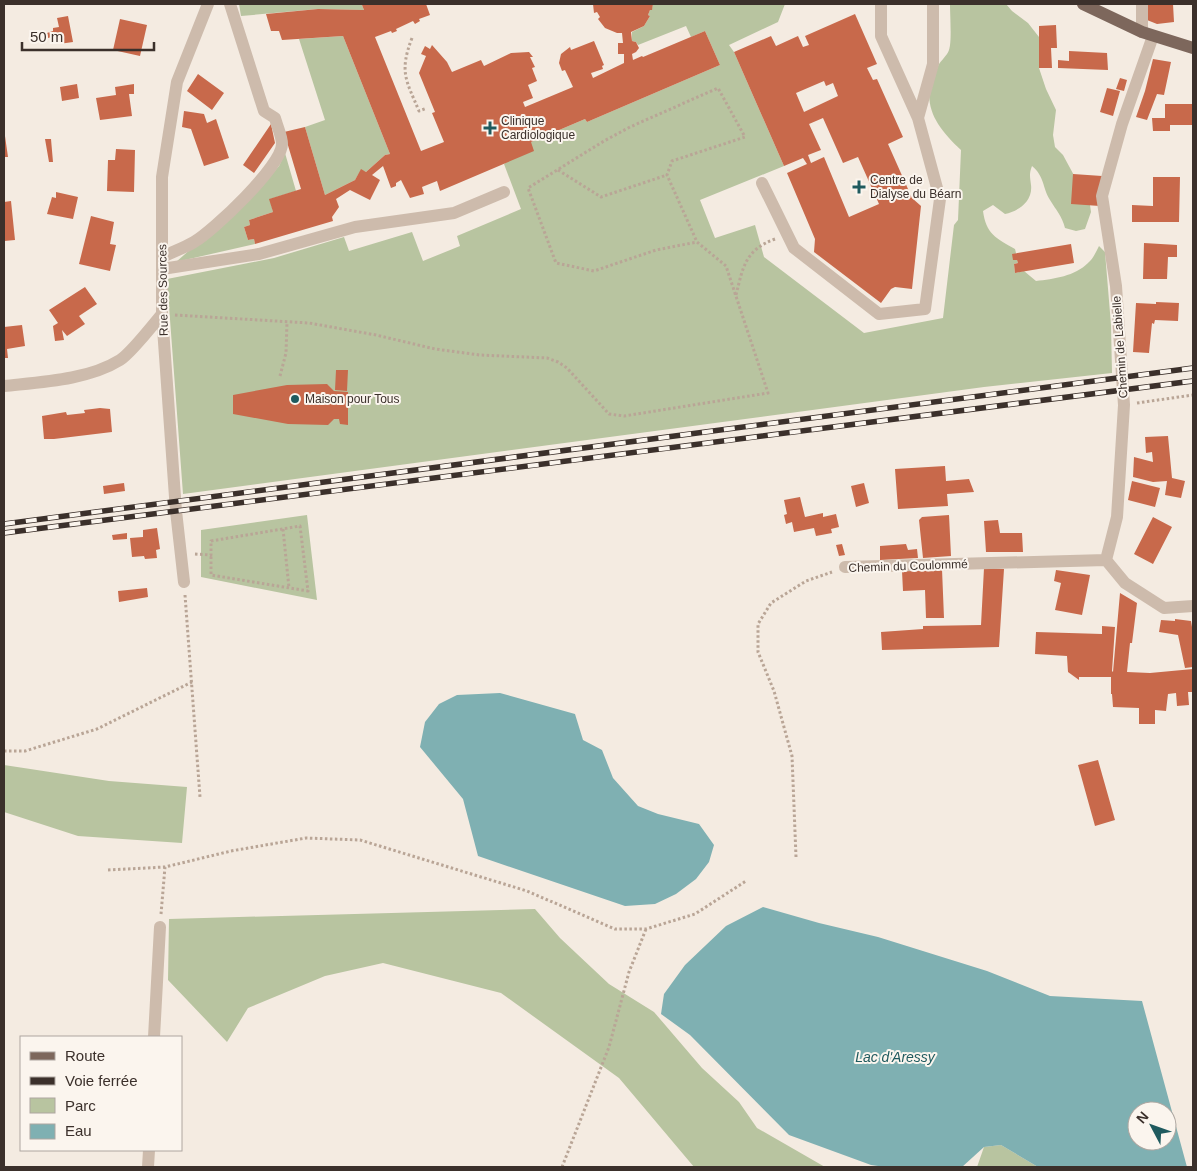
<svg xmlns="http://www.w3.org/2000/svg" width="1197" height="1171" font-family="Arial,sans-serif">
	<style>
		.green { fill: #b8c4a0 }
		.water { fill: #7fb0b2; fill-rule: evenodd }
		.building { fill: #c8694b; fill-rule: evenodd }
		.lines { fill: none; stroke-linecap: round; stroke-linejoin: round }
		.path { stroke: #b9a596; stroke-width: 3; stroke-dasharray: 2.5 2.5; stroke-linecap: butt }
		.minor { stroke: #cdbbac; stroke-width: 12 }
		.major { stroke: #7d675c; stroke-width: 12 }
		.rail-casing { stroke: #3b302b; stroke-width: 5.5 }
		.rail { stroke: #fbf5ee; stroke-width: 4; stroke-dasharray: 11; stroke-linecap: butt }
		.poi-dot { fill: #1f5a5e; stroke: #fbf5ee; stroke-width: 2 }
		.labels { text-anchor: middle; stroke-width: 4; stroke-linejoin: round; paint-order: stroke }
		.poi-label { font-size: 12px; fill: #3b302b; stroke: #fbf5ee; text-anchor: start }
		.street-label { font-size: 12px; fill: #3b302b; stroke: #fbf5ee }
		.water-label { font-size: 14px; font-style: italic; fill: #1f5a5e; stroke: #fbf5ee }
	</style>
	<rect width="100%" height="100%" fill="#f4ebe1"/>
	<path class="green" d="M239 4H365L362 5 364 10 318 9 241 16Z
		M653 4H785L778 22 729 45 734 52 784 166 700 200 715 238 755 225 764 257 864 333 943 318 954 225 958 220 961 150C935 126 918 101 938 66 941 60 947 56 949 50 952 42 950 14 950 4H1006L1012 11 1028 23 1039 37V68L1046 89 1056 110 1053 135 1055 147 1063 155 1090 205 1091 212 1085 229 1076 231 1065 228C1062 216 1056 210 1050 200 1042 187 1045 177 1032 166 1029 174 1030 176 1031 185 1033 201 1019 211 1005 214L993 205 983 211C986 234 996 238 1015 249L1016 253 1013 260H1017L1018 263 1014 264 1015 273 1024 271 1036 281C1054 279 1075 276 1088 263 1093 259 1096 252 1099 246L1105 252 1111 325 1112 373 984 387 183 494 167 279 274 258 344 237 349 251 412 232 423 261 460 246 457 236 521 209 504 164 531 142 585 119 587 122 720 65 705 31 691 37 686 26 638 45 636 42 632 41V32L644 26 650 16 648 15 650 10 652 9Z
		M343 36 390 154 385 155 366 172 361 170 355 180 325 195 305 127 325 120 299 39Z
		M285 153 296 191 270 199 273 212 249 220 250 225 244 227 248 240 254 239 255 244 176 262 257 191 279 166Z
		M307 515 317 600 201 577V530Z
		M4 765 109 781 187 787 182 843 78 836 4 812Z
		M535 909 560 938 609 984 654 1012 702 1068 739 1102 757 1128 825 1167H694L619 1078 501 993 383 963 325 976 248 1008 227 1042 168 980 169 919Z
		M1001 1145 1038 1167H977L984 1147Z"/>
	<path class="water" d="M500 693 575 714 583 740 602 750 613 778 638 806 658 814 699 824 714 845 709 862 696 879 676 894 655 904 625 906 478 856 463 799 420 747 425 722 439 704 457 695Z
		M763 907 819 923 878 937 987 971 1050 996 1142 1001 1187 1167H1038L1001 1145 984 1147 962 1167H885L871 1165 789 1135 690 1035 661 1014 664 994 685 965 726 926ZM1137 1111H1167V1141H1137Z"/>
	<path class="building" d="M365 4H426L430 15 419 19 420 21 415 24 413 21 396 29 397 31 392 33 391 31 375 37 421 151 444 142 432 113 435 112 419 73 426 56 421 54 425 46 430 49 432 45 447 62 452 72 481 60 484 66 511 53 529 52 533 57H530L535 67 532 68 537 81 528 85 533 98 523 102 525 107 573 87 565 70 562 71 559 63 561 54 570 47 571 50 594 41 604 65 602 66 603 69 591 73 593 78 624 63V54H618V43H623L622 33H617L605 28 598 19 600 17 597 12 594 13 593 4H653L652 10H650L648 15 650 16 644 26 631 32 632 41 636 42 639 48 636 52 632 54 633 60 642 56 643 57 705 31 720 65 587 122 585 119 531 142 534 151 440 191 437 181 422 187 424 194 410 198 401 180 396 183V186L391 188 383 166 372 175 380 180 370 200 350 190 336 199 339 207 332 217 333 221 255 244 254 239 248 240 244 227 250 225 249 220 273 212 269 199 301 189 284 132 305 127 325 195 355 180 361 169 366 172 385 155 390 154 343 36 282 40 279 31H271L266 14 318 9 364 10 362 5Z
		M1147 4H1173L1174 22 1157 24 1147 20Z
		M855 14 877 64 867 68 873 80 877 79 903 137 888 144 912 198 921 206 912 289 895 287 891 289 881 303 814 252 815 239 787 173 807 164 803 158 784 166 734 52 771 36 776 46 798 36 803 47 809 45 805 36ZM824 81 826 86 833 83 838 96 804 112 796 93ZM823 118 843 163 858 157 879 204 849 217 824 157 811 163 808 155 821 150 809 124Z
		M68 16 73 42 59 44 56 36 48 38 47 33 53 31V28L59 27 57 18Z
		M120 19 147 25 140 56 113 50Z
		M1056 25 1057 48H1051L1052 68H1039V26Z
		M1069 51 1107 53 1108 70 1058 68V60L1069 61Z
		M1153 59 1171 62 1164 95 1157 94 1147 120 1136 117 1145 91Z
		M198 74 224 93 212 110 187 91Z
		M1120 78 1127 80 1124 91 1116 89Z
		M77 84 79 98 62 101 60 87Z
		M134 84V94H129L132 116 100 120 96 98 116 95 115 87Z
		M1107 88 1120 91 1113 116 1100 112Z
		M1165 104H1193V125H1170V131H1153L1152 118H1165Z
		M184 111 204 114 207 123 216 119 229 158 204 166 191 129 182 127Z
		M271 124 275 143 254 173 243 165Z
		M4 129 8 157H4Z
		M45 139H51L53 162H49Z
		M116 149 135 150 134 192 107 191 108 160H115Z
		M1073 174 1102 176 1100 206 1071 204Z
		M1153 177H1180L1179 222H1132V205L1153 206Z
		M56 192 78 197 73 219 47 214 52 197 56 198Z
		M11 201 15 240 4 241V202Z
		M91 216 114 222 110 244 116 245 110 271 79 264Z
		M1144 243 1177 245V257H1168L1167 279H1143Z
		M1071 244 1074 263 1015 273 1014 264 1018 263 1017 260H1013L1012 254Z
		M85 287 97 304 79 316 85 324 67 336 62 330 64 340 55 341 53 326 58 323 49 310Z
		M1156 302 1179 303 1178 321 1155 320 1154 324 1152 323 1149 353 1133 352 1136 303 1156 304Z
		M22 325 25 346 7 349 8 358H4V327Z
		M336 370H348L347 391 335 390Z
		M327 384 334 391 348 392V425L340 424 339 419H334L328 425 288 424 233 414V395L287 385Z
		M100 408 110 409 112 432 54 439H44L42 416 66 412 67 415 85 413 84 410Z
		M1168 436 1172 478 1185 481 1181 498 1165 495 1167 481 1153 482 1133 477 1134 457 1153 462 1152 452 1146 453 1145 437Z
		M945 466 946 481 969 479 974 492 947 494 948 506 898 509 895 469Z
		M1132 481 1160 488 1155 507 1128 500Z
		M124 483 125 491 104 494 103 486Z
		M864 483 869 503 856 507 851 486Z
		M800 497 805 517 823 513V517L836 514 839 527 831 529 832 533 816 536 814 528 794 532 792 522 786 524 784 515 787 514 784 500Z
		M949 515 951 556 923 558 919 520 922 517Z
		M1153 517 1172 527 1153 564 1134 554Z
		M998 520 1000 533H1022L1023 552H986L984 521Z
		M157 528 160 549 156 550 157 558 145 559 144 556 132 557 130 538 143 537V530Z
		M127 533V539L113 540 112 535Z
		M842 544 845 555 839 556 836 545Z
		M906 544 908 550 917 549 918 558 880 560V546Z
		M984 568 1004 569 999 647 882 650 881 632 923 629V626L981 625Z
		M942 569 944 618H926L925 590 903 591 902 571Z
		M1056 570 1090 575 1082 615 1055 610 1061 583 1054 581Z
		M147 588 148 597 119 602 118 591Z
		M1120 593 1137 603 1132 643H1130L1127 672 1150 673 1193 669V692H1188L1189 705 1177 706 1176 693 1168 694 1166 711 1155 710V724H1139V708L1113 707 1112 694H1111V677H1079V680L1068 672 1067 656 1035 654 1036 632 1102 634V626L1115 627 1112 671 1113 672Z
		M1175 619 1191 621 1193 633V667L1185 668 1178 635 1159 632 1161 620 1175 621Z
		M1098 760 1115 820 1095 826 1078 765Z"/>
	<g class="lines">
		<path class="path" d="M412 38C399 72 406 80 419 111L427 108
			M558 170 601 197 667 175
			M736 295C743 267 745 250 775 239
			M175 315 309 323 376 335 435 349 480 355 547 358 558 362 567 368 609 414 624 416 768 393 726 266 697 242 667 175 672 161 745 137 718 88 630 127 604 141 528 188 556 263 594 271 656 250 697 242
			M280 376 286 353 287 322
			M1137 403 1193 395
			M283 529 289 588
			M195 554 211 555V541L300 526 308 591 211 575V555
			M185 595 200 797
			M4 751H25L97 729 192 682
			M796 857 792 756 774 691 758 652V624L771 603 806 581 832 572
			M108 870 165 867 231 851 306 838 360 840 527 891 615 929H646L695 914 746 881
			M161 914 165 867
			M562 1167 609 1047 629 972 646 929"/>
		<path class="minor" d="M881 4V36L918 118
			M1142 4V32
			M1153 36 1122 124 1102 196 1116 286 1124 405 1117 517 1106 560 1125 583 1164 608 1193 606
			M762 183 794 248 879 314 925 309 940 199 918 118 933 64V4
			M162 257C172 252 184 248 194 242 213 231 282 166 282 144 282 136 277 126 275 118L264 111 230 4
			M162 269 259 254 355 227 454 213 504 192
			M4 386C41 382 88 380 120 360 131 353 152 326 162 314
			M845 567 1106 560
			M184 582 176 511 162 314V177L177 82 208 4
			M154 1037 160 927
			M148 1167 149 1150"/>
		<path class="major" d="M1083 4 1142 32 1193 48"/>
		<defs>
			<path id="rail" d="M4 524 1193 368
				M4 533 1193 381"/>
		</defs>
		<use href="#rail" class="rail-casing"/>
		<use href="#rail" class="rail"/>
	</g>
	<g class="poi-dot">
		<path d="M487.5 120.5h5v5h5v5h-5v5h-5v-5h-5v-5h5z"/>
		<path d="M856.5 179.5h5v5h5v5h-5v5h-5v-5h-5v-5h5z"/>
		<circle cx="295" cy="399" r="5"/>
	</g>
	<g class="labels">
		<g class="poi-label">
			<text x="501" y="125">Clinique<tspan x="501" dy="14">Cardiologique</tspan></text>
			<text x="870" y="184">Centre de<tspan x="870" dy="14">Dialyse du Béarn</tspan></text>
			<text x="305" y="403">Maison pour Tous</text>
		</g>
		<g class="street-label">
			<text transform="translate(163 290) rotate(-91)" y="4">Rue des Sources</text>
			<text transform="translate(1120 347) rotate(-94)" y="4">Chemin de Labielle</text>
			<text transform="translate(908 566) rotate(-2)" y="4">Chemin du Coulommé</text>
		</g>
		<g class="water-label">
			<text x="895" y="1062">Lac d'Aressy</text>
		</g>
	</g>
	<rect width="1197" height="1171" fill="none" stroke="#3b302b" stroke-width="10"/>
	<rect x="20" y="1036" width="162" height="115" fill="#fbf5ee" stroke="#aea6a0"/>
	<rect x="30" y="1052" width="25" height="8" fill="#7d675c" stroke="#aea6a0"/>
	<text x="65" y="1061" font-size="15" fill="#3b302b">Route</text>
	<rect x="30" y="1077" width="25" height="8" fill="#3b302b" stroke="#aea6a0"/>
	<text x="65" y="1086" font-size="15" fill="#3b302b">Voie ferrée</text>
	<rect x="30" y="1098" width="25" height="15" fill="#b8c4a0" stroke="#aea6a0"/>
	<text x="65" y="1111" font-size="15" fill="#3b302b">Parc</text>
	<rect x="30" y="1124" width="25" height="15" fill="#7fb0b2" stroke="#aea6a0"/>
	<text x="65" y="1136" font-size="15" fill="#3b302b">Eau</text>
	<g transform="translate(1152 1126) rotate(311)"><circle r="24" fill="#fbf5ee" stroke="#aea6a0"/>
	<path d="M0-4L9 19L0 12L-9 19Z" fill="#1f5a5e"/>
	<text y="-8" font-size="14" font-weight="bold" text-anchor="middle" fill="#3b302b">N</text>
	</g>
	<path d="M22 42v8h132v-8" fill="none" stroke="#3b302b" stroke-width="2.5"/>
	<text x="30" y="42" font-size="15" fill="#3b302b" stroke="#fbf5ee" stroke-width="4" paint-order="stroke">50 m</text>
</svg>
